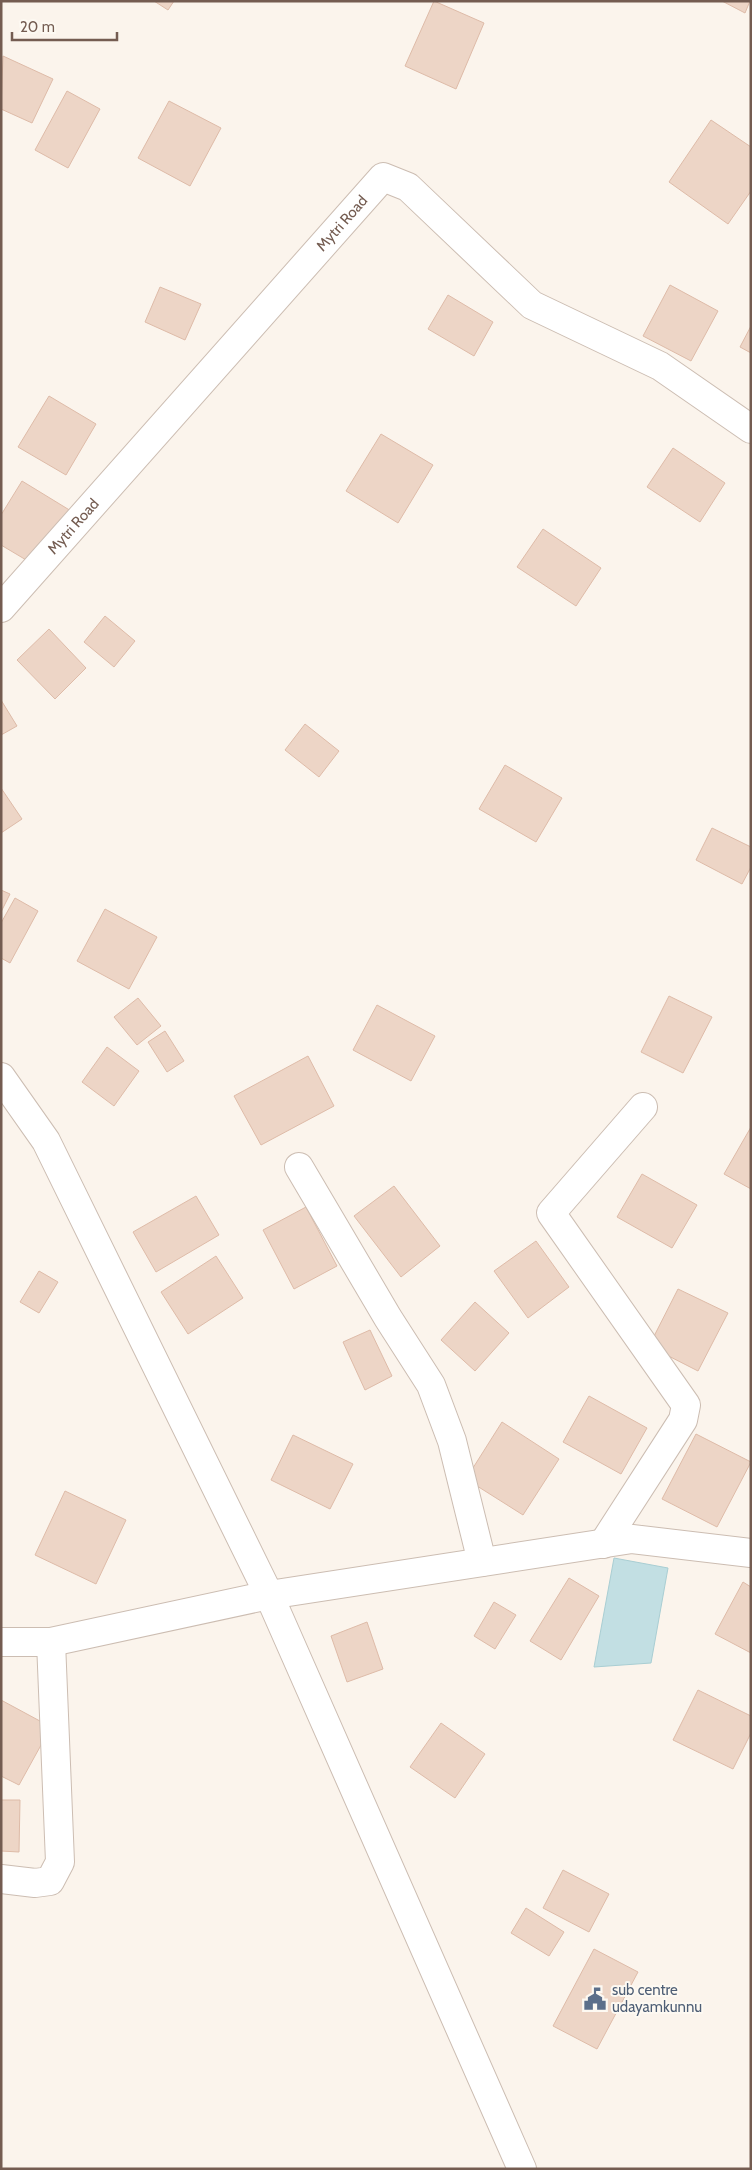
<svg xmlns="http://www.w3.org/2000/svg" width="752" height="2170" font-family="Cabin,sans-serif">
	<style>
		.water { fill: #c2dfe3; stroke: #a9ced3 }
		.building { fill: #edd5c6; stroke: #debba8 }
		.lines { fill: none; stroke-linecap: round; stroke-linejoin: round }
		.street-casing { stroke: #ccbdb2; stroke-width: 30 }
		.street { stroke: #fff; stroke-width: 28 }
		.labels { text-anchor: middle; stroke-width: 4; stroke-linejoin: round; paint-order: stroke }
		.street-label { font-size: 15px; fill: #745c51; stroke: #fdf9f2 }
		.service-label { font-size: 15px; fill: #4e5e75; stroke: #fdf9f2; text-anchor: start }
	</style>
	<rect width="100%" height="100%" fill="#fbf4ec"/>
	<path class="water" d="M614 1558 668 1568 651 1663 594 1667Z"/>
	<path class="building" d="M154 1H174L168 10Z
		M434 1 484 23 456 89 405 66Z
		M722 1H750L745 13Z
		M3 56 53 79 32 123 1 109Z
		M67 91 100 109 68 168 35 150Z
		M169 101 221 128 190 186 138 158Z
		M711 120 751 147V191L728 224 669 182Z
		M670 285 718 311 691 361 643 336Z
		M160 287 201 304 185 340 145 322Z
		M448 295 493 322 474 356 428 329Z
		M751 326V353L740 347Z
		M49 396 96 424 66 475 18 447Z
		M381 434 433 465 398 523 346 491Z
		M673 448 725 483 700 522 647 487Z
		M22 481 76 514 43 570 1 545V515Z
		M543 529 601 568 576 606 517 567Z
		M105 616 135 641 114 667 84 642Z
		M49 629 86 668 55 699 17 660Z
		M1 700 17 726 1 735Z
		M305 724 339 751 319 777 285 750Z
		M505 765 562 798 536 842 479 809Z
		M1 788 22 819 1 833Z
		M712 828 751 847V867L742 884 696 860Z
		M1 890 10 894 1 912Z
		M15 898 38 911 10 963 1 958V923Z
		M105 909 157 937 129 989 77 961Z
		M669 996 712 1017 683 1073 641 1052Z
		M138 998 161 1026 137 1045 114 1017Z
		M377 1005 435 1036 411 1081 353 1050Z
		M165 1031 184 1061 167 1072 148 1042Z
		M107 1047 139 1071 114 1106 82 1082Z
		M308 1056 334 1106 261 1145 234 1096Z
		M751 1127V1189L724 1174Z
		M642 1174 697 1205 672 1248 617 1217Z
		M394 1186 440 1246 401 1277 354 1216Z
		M196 1196 219 1235 156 1272 133 1232Z
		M306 1207 337 1266 294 1289 263 1230Z
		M536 1241 569 1287 528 1318 494 1271Z
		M216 1256 243 1298 188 1334 161 1292Z
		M39 1271 58 1282 39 1313 20 1302Z
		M678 1289 728 1313 698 1371 649 1346Z
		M475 1302 509 1333 475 1371 441 1340Z
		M370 1330 392 1376 365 1390 343 1342Z
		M589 1396 647 1428 621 1474 563 1442Z
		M502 1422 559 1459 523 1515 466 1479Z
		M696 1434 751 1462 717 1527 662 1499Z
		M293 1435 353 1464 330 1509 271 1480Z
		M65 1491 126 1520 96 1584 35 1555Z
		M569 1578 599 1596 561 1660 530 1641Z
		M743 1582 751 1587V1653L715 1634Z
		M494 1602 516 1615 495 1649 474 1636Z
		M367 1622 383 1669 347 1682 331 1636Z
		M698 1690 751 1716V1733L733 1769 673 1740Z
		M1 1700 51 1727 19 1785 1 1776Z
		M441 1723 485 1754 455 1798 410 1767Z
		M1 1800H20L19 1852 1 1851Z
		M563 1870 609 1894 589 1932 543 1908Z
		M526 1908 564 1932 549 1956 511 1933Z
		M594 1949 638 1972 597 2049 553 2026Z"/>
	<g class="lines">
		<defs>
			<g id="street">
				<path id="s1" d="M1 608 383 177 408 187 532 305 660 366 751 429"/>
				<path d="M1 1077 46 1141 269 1595 522 2169"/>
				<path d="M299 1167 388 1318 431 1385 452 1441 482 1562"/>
				<path d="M603 1544 683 1420 686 1405 551 1213 643 1107"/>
				<path d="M1 1642H51L269 1595 632 1539 751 1553"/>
				<path d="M1 1879 35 1883 50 1881 60 1862 51 1642"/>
			</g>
		</defs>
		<use href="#street" class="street-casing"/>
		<use href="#street" class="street"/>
	</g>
	<defs>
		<symbol id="civic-bare" viewBox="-9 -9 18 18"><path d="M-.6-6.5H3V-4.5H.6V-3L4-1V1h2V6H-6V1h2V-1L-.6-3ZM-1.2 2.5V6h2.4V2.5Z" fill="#5c6f8a" stroke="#fdf9f2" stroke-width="2.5" paint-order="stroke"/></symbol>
	</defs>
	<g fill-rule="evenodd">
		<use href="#civic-bare" x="579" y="1983" width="32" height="32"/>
	</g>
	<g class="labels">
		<g class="street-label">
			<text dy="5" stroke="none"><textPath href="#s1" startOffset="514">Mytri Road</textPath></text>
			<text dy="5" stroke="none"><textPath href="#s1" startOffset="109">Mytri Road</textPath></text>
		</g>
		<g class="service-label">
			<text x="612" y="1995">sub centre<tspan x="612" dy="17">udayamkunnu</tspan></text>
		</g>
	</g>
	<rect width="752" height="2170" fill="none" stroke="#745c51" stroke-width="5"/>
	<path d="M12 32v8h105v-8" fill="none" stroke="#745c51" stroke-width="2.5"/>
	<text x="20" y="32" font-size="15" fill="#745c51" stroke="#fdf9f2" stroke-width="4" paint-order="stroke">20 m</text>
</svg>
